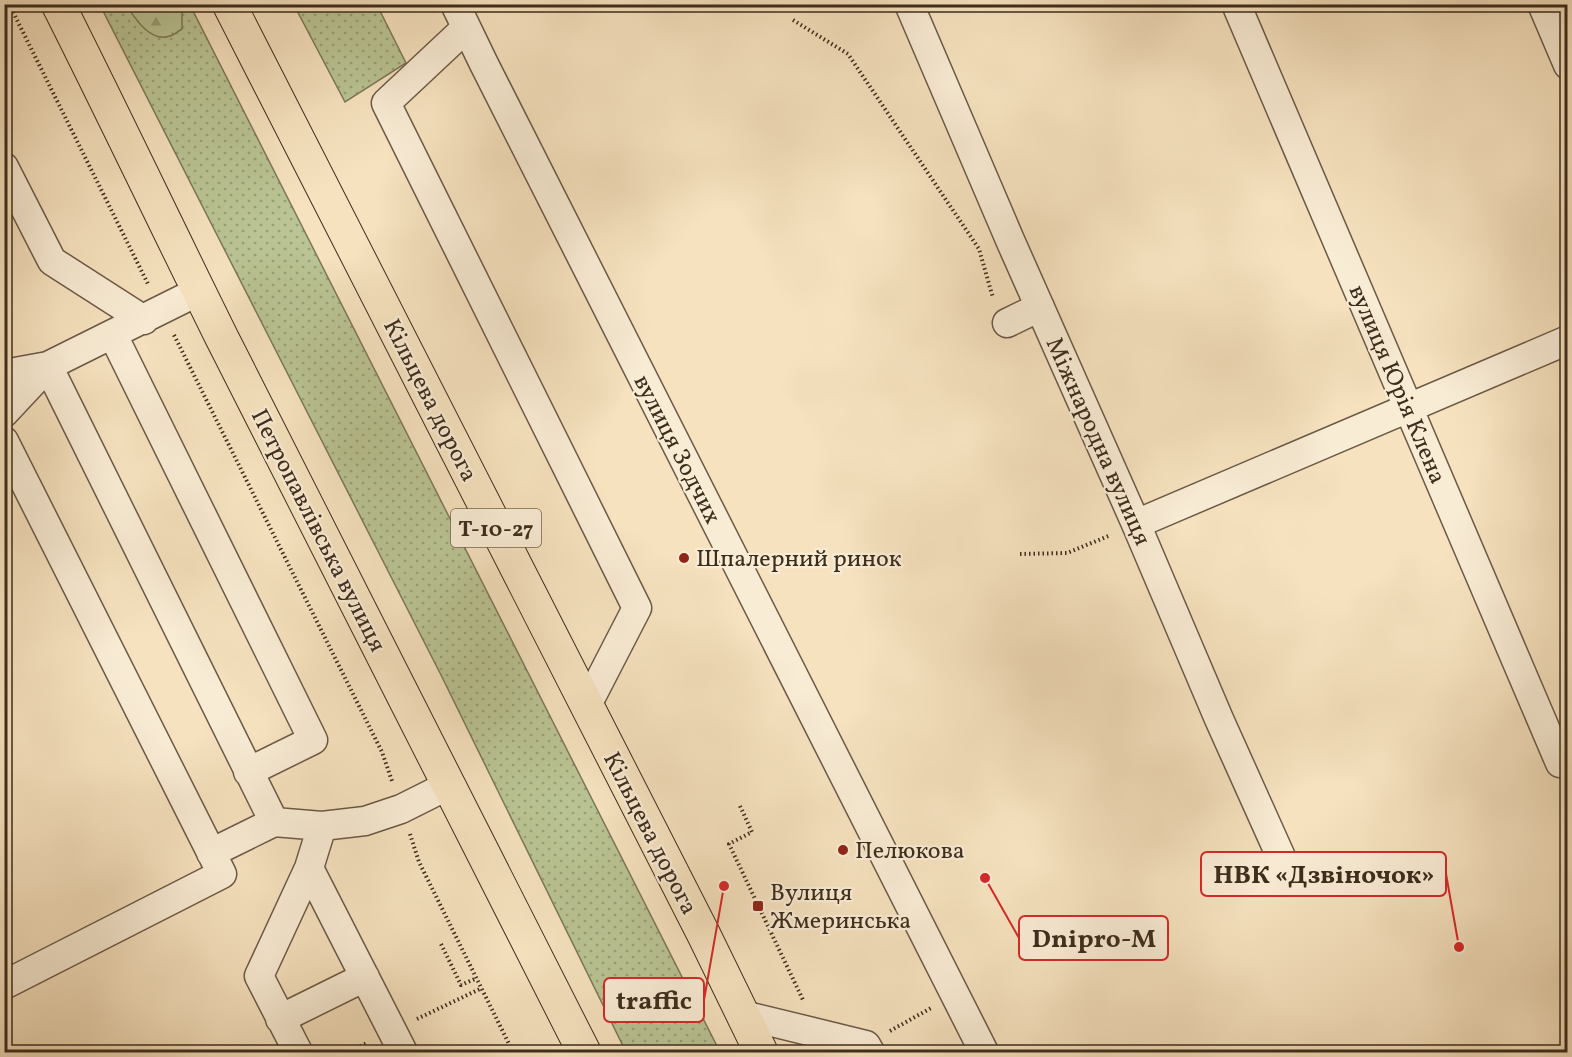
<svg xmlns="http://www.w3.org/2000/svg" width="1572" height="1057" font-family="Vollkorn,serif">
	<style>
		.grass { fill: url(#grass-dots); stroke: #7c7858; stroke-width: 1.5 }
		.forest { fill: url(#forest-firs); stroke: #7c7858; stroke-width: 1.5 }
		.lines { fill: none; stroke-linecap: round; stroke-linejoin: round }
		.minor-casing { stroke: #6b5a46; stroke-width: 31 }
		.highway-casing { stroke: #3d2d1d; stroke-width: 35 }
		.path { stroke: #3d2d1d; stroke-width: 4; stroke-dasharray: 1.5 3; stroke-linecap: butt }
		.minor { stroke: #f9ecd5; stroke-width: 28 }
		.highway { stroke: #f6e2bf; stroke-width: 33 }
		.poi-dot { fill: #8f2418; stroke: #f9ecd5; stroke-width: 2 }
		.labels { text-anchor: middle; stroke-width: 4.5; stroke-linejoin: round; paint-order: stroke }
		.shield { fill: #f9ecd5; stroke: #756654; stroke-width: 1.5 }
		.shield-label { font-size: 22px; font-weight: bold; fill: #3d2d1d }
		.street-label { font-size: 24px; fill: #3d2d1d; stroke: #f9ecd5 }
		.poi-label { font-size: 24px; fill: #3d2d1d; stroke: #f9ecd5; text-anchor: start }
		.leader { fill: none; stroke: #d62828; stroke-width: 2 }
		.callout-dot { fill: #d62828; stroke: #f9ecd5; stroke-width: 2 }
		.callout { fill: #f9ecd5; stroke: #d62828; stroke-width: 2 }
		.callout-label { font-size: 26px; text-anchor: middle; font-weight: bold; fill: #3d2d1d }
	</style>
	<defs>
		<pattern id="grass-dots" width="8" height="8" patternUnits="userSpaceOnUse" patternTransform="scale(1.5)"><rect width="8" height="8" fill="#bac494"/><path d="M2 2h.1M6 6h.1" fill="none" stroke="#98a078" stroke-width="1.8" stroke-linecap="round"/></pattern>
		<pattern id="forest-firs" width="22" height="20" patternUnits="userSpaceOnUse" patternTransform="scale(1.5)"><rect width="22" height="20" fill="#bac494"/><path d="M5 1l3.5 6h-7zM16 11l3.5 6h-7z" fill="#98a078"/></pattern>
	</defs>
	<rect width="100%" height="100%" fill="#f6e2bf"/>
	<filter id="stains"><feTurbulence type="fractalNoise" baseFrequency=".00333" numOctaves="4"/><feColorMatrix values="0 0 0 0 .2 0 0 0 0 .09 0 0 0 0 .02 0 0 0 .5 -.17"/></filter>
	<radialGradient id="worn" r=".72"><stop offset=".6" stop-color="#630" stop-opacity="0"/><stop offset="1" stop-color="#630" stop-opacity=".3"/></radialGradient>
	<path class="grass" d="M100 5H190L720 1052H626L442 677Z
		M294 5H377L406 63 345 102Z"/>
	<path class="forest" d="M126 5H181L182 8V29C178 31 174 35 170 36 150 43 135 18 126 5Z"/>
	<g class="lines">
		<defs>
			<path id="minor" d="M455 4 484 64 984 1052
				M909 4 1010 240 1136 524 1219 719 1290 877
				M1236 4 1560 763
				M1542 4 1568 65
				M466 28 386 103 637 608 587 705
				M4 167 52 261 144 320
				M1007 323 1040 307
				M113 335 313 740 248 772
				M48 366 274 822
				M4 374 48 366 199 291
				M4 413 48 366
				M4 441 222 874 4 985
				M1136 524 1568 340
				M211 853 274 822 322 826 365 821 401 809 449 785
				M309 868 403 1052
				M743 1015 866 1045 870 1052
				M280 1019 365 977
				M298 1052 259 976 309 868 322 826"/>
			<path id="highway" d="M58 4C114 115 167 227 222 338 342 576 464 814 584 1052
				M229 4 704 935 761 1052"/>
		</defs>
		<use href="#minor" class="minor-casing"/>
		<use href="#highway" class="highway-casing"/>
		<path class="path" d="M9 4 149 286
			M793 20 848 54 979 249 993 298
			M174 335 382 752 392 781
			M1020 554 1067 553 1111 535
			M740 806 752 832 729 844 803 1000
			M410 834 419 862 513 1052
			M441 944 461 985 477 978
			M417 1019 482 988
			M890 1031 931 1008
			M348 1052 367 1043"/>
		<use href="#minor" class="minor"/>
		<use href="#highway" class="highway"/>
	</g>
	<g class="poi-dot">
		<circle cx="684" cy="558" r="6"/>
		<circle cx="843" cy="850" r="6"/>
		<rect x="752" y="900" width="12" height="12" rx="3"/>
	</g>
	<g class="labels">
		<rect class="shield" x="451" y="509" width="90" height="38" rx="4.5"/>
		<g class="shield-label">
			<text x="496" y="536">Т-10-27</text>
		</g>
		<g class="street-label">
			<text transform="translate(1398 384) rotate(67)" y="8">вулиця Юрія Клена</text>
			<text transform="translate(431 400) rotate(63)" y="8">Кільцева дорога</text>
			<text transform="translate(1099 441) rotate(66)" y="8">Міжнародна вулиця</text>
			<text transform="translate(678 449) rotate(63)" y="8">вулиця Зодчих</text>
			<text transform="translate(319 530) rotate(63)" y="8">Петропавлівська вулиця</text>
			<text transform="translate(651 833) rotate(63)" y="8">Кільцева дорога</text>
		</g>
		<g class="poi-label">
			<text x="696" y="566">Шпалерний ринок</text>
			<text x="855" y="858">Пелюкова</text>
			<text x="770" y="900">Вулиця<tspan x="770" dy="28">Жмеринська</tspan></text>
		</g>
	</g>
	<path class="leader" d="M1459 947L1446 874M985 878L1019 938M724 886L704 1000"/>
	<g class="callout-dot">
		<circle cx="1459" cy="947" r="6"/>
		<circle cx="985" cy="878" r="6"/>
		<circle cx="724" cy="886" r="6"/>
	</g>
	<g class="callout">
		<rect x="1201" y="852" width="245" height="44" rx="6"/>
		<rect x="1019" y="916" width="149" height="44" rx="6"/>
		<rect x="604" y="978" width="100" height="44" rx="6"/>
	</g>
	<g class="callout-label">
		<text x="1324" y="883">НВК «Дзвіночок»</text>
		<text x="1094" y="947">Dnipro-M</text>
		<text x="654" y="1009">traffic</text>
	</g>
	<rect width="1572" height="1057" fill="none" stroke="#f6e2bf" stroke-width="24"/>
	<rect x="6" y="6" width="1560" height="1045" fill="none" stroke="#3d2d1d" stroke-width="3"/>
	<rect x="12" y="12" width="1548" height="1033" fill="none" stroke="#3d2d1d" stroke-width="1.5"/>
	<rect width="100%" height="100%" filter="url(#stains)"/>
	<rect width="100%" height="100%" fill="url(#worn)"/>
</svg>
